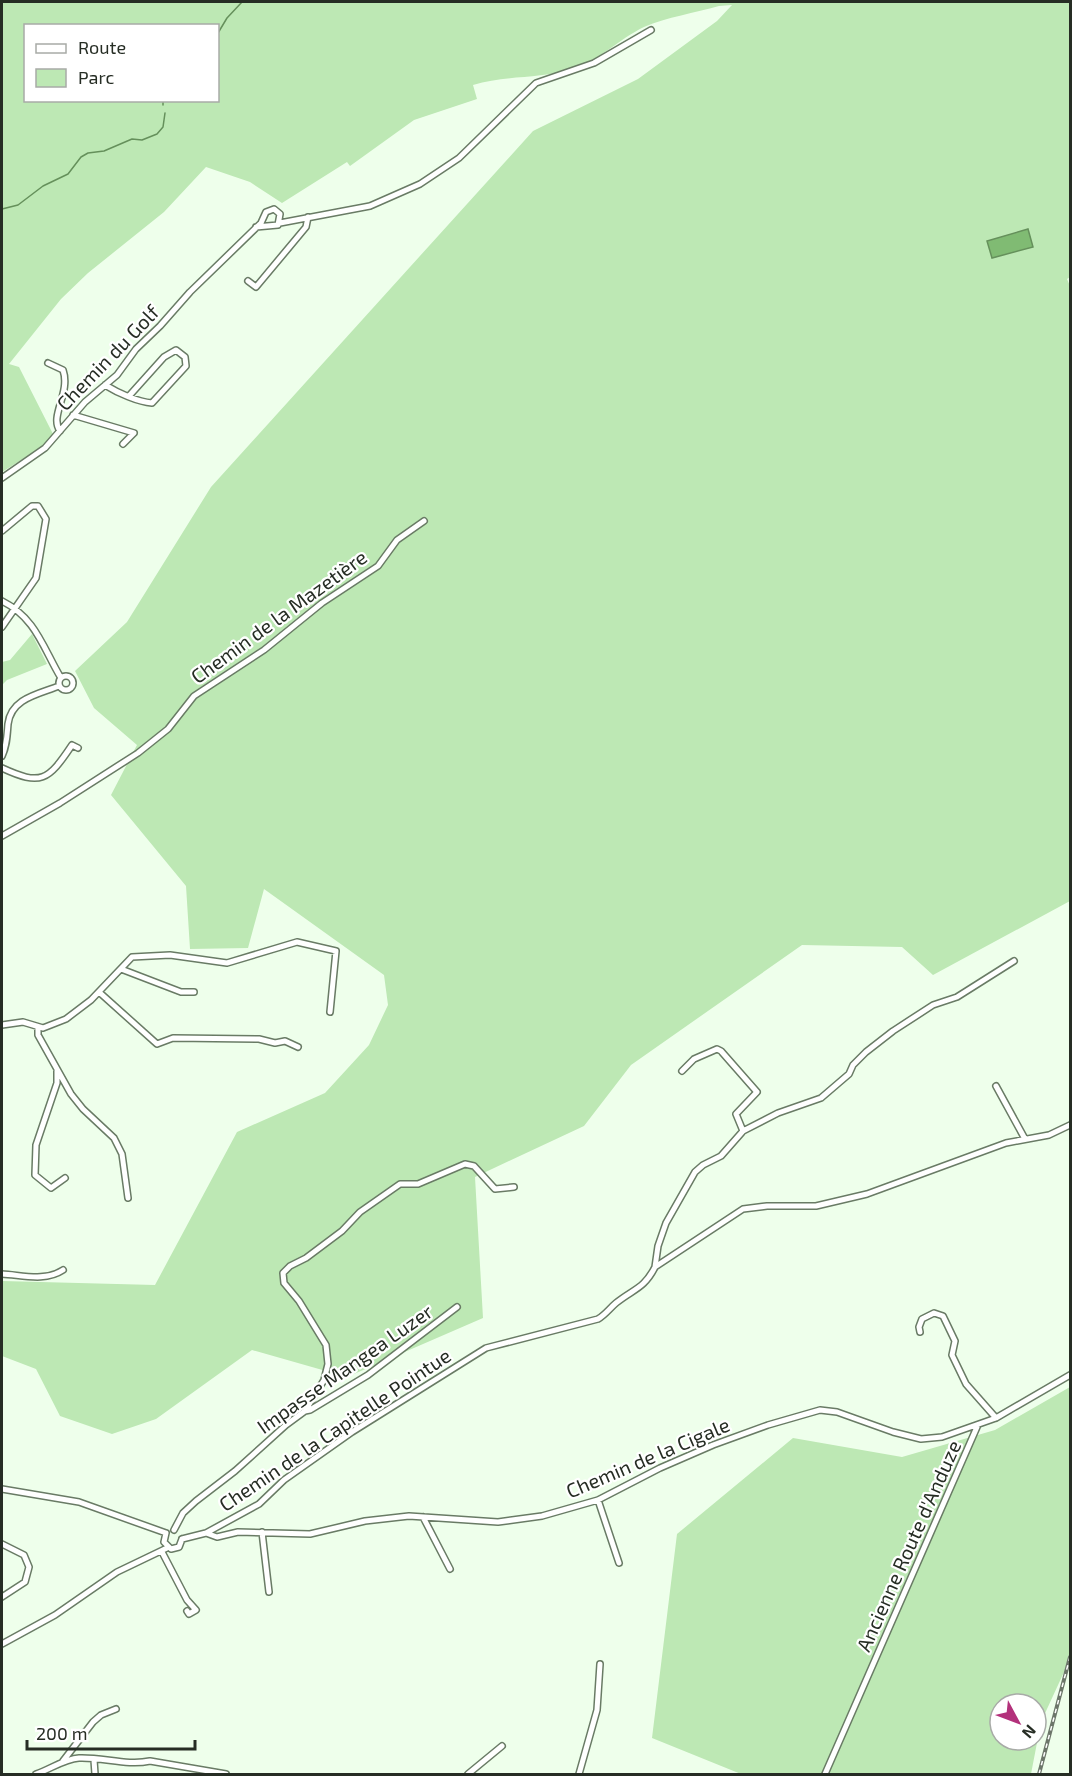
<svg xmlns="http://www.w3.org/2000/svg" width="1072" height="1776" font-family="'Exo 2',sans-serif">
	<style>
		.green { fill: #bde8b4; fill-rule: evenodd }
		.water { fill: #80bb73; stroke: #65905b; stroke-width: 1.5 }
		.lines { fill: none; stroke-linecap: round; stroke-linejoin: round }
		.stream { stroke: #65905b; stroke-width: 1.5 }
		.minor-casing { stroke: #697b65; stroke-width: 8 }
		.minor { stroke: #fff; stroke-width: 5 }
		.rail-casing { stroke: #6c766a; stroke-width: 4 }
		.rail { stroke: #fff; stroke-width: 1.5; stroke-dasharray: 4.5; stroke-linecap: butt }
		.labels { text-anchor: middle; stroke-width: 4.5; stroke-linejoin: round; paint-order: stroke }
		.street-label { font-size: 20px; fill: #262d24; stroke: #fff }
	</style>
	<rect width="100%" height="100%" fill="#eeffeb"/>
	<path class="green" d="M2 2H1070V277L1067 279 1070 286V901L933 975 902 947 802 945 631 1065 584 1126 475 1177 483 1318 347 1377 252 1350 156 1419 112 1434 60 1416 36 1369 2 1356V1281L155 1285 237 1132 325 1093 369 1045 388 1005 384 975 264 889 248 948 190 949 186 886 111 795 137 745 94 708 75 671 127 622 211 487 533 131 638 79 717 21 732 5 719 6C695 13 667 17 644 27 619 39 600 60 572 69 540 79 506 75 473 85L477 99 414 120 350 166 347 162 282 203 250 182 206 167 164 212 88 273 61 299 9 364 19 367 53 434 42 447 2 472ZM26 26H218V100H26Z
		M32 634 47 664 7 680 2 685V662L10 660Z
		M1070 1387V1659L1041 1722 1031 1774H741L652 1738 677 1534 793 1438 902 1457 995 1430ZM1000 1704H1036V1740H1000Z"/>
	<path class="water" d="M1028 229 1033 247 992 258 987 241Z"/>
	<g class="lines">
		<path class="stream" d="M218 33 227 18 242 2
			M163 100V105
			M2 209 18 205 43 186 68 174 81 157 88 153 104 151 132 139 142 140 157 134 163 127 165 113"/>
		<defs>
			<path id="minor" d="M280 223 370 206 420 184 459 158 536 83 594 63 651 30
				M248 281 256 287 306 227 308 217
				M48 363 63 370C71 393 49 416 60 431
				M105 385C118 393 138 402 152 403L186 366 185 357 176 350 164 357 129 396
				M73 415 134 433 123 444
				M2 478 45 448 85 402 117 375 136 349 160 326 190 292 261 223 266 212 274 209 280 214 278 225 256 227
				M2 531 32 506H38L46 519 36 578 2 627
				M2 601C36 618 43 648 61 678
				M59 683a7 7 0 1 1 14 0a7 7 0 1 1-14 0Z
				M2 756C7 745 7 736 8 724 11 698 39 694 59 686
				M2 768C41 786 48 781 72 745L78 748
				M2 836 60 803 138 753 168 729 194 696 264 650 322 603 378 566 397 540 424 521
				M121 969 181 992H194
				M99 992 157 1044 173 1038 259 1039 275 1043 285 1041 298 1047
				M2 1025 23 1022 43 1028 66 1019 91 1000 132 957 170 955 227 963 297 942 336 951 330 1012
				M38 1028V1035L71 1094 83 1109 114 1138 122 1154 128 1198
				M57 1071V1083L36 1145 35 1175 51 1188 65 1178
				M682 1071 694 1059 717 1049 721 1051 757 1092 736 1114 743 1131
				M996 1086 1025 1139
				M655 1267 658 1246 666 1223 695 1172 703 1165 721 1156 743 1131 778 1113 821 1098 849 1074 853 1065 866 1052 893 1031 933 1005 957 997 1014 961
				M2 1274C22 1275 45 1282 63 1270
				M920 1332 919 1327 922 1319 934 1313 943 1316 955 1341 952 1355 966 1384 996 1418
				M305 1411 324 1380 328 1364 326 1345 299 1301 284 1283 283 1273 290 1266 306 1258 342 1231 360 1212 400 1184H418L465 1164 474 1166 495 1189 514 1187
				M2 1489 79 1502 166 1533
				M598 1500 619 1563
				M423 1517 450 1569
				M174 1530 183 1513 196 1501 235 1471 286 1425 305 1411 310 1410 368 1375 457 1307
				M262 1532 269 1592
				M166 1533 164 1542 171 1549 179 1547 182 1539
				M206 1533 259 1504 284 1480 352 1432 486 1348 598 1319C605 1315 610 1308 616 1303 633 1289 644 1289 655 1267L743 1209 767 1206H816L867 1194 1006 1143 1049 1135 1070 1125
				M182 1539 206 1533 217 1537 238 1532 310 1534 365 1521 409 1516 498 1522 542 1516 598 1500 660 1468 713 1445 768 1425 820 1410 837 1412 893 1432 921 1439 942 1437 996 1418 1070 1375
				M2 1544 24 1555 29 1567 25 1582 2 1597
				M162 1552 187 1600 196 1610 189 1614 187 1611
				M2 1644 55 1615 117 1572 167 1548
				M94 1760 95 1774
				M63 1761 93 1722 101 1715 116 1709
				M36 1774C51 1769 64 1759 79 1758 103 1757 127 1766 150 1761L226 1774
				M468 1774 502 1746
				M579 1774 597 1710 600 1664
				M825 1774 977 1427"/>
		</defs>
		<use href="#minor" class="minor-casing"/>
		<use href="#minor" class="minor"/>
		<defs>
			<path id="rail" d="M1039 1774 1070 1657"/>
		</defs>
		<use href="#rail" class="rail-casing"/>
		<use href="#rail" class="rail"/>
	</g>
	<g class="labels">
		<g class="street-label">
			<text transform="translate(108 358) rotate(-46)" y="7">Chemin du Golf</text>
			<text transform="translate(279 617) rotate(-36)" y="7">Chemin de la Mazetière</text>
			<text transform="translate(345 1369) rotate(-35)" y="7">Impasse Mangea Luzer</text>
			<text transform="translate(335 1430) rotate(-34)" y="7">Chemin de la Capitelle Pointue</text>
			<text transform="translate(648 1458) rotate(-23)" y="7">Chemin de la Cigale</text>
			<text transform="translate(909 1546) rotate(-66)" y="7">Ancienne Route d'Anduze</text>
		</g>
	</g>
	<rect width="1072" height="1776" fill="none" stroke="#262d24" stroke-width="6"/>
	<rect x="24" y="24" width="195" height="78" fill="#ffffff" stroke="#a8aba7" stroke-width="1.5"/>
	<rect x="36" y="44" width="30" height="9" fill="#ffffff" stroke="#a8aba7" stroke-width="1.5"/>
	<text x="78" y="54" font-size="18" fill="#262d24">Route</text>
	<rect x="36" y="69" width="30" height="18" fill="#bde8b4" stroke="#a8aba7" stroke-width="1.5"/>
	<text x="78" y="84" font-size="18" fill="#262d24">Parc</text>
	<g transform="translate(1018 1722) rotate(131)"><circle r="28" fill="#ffffff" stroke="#a8aba7" stroke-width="1.5"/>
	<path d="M0-4.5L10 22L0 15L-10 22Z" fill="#b3317b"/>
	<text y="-9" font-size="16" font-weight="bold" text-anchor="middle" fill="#262d24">N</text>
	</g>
	<path d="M27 1740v9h168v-9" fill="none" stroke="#262d24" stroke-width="3"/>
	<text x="36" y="1740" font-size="18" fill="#262d24" stroke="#ffffff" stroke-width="4.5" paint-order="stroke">200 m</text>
</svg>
